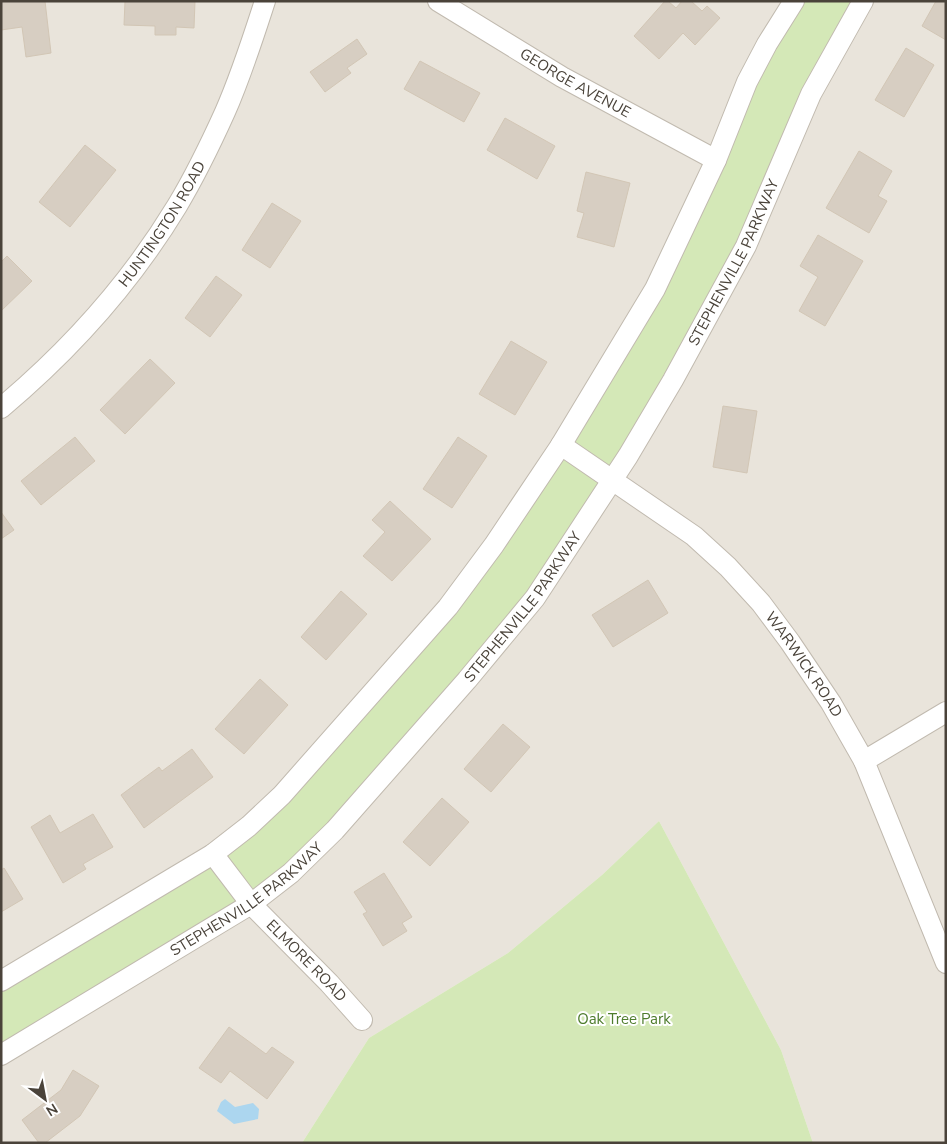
<svg xmlns="http://www.w3.org/2000/svg" width="947" height="1144" font-family="'Nunito Sans',sans-serif">
	<style>
		.residential { fill: #e9e4db }
		.green { fill: #d4e8b7 }
		.water { fill: #acd6ef }
		.building { fill: #d7cec2; stroke: #d2c6b5 }
		.lines { fill: none; stroke-linecap: round; stroke-linejoin: round }
		.minor-casing { stroke: #c1baaf; stroke-width: 22 }
		.minor { stroke: #fff; stroke-width: 20 }
		.labels { text-anchor: middle; stroke-width: 4; stroke-linejoin: round; paint-order: stroke }
		.street-label { font-size: 15px; fill: #4a433a; stroke: #fff }
		.park-label { font-size: 15px; fill: #4e7c2d; stroke: #fff }
	</style>
	<rect width="100%" height="100%" fill="#f6f2ec"/>
	<path class="residential" d="M1 1H946V1143H813L781 1050 659 821 602 875 508 953 369 1038 302 1143H1Z"/>
	<path class="green" d="M794 1H863L764 207 535 598 291 873 1 1055V981L213 854 448 607 655 289Z
		M659 821 781 1050 813 1143H302L369 1038 508 953 602 875Z"/>
	<path class="water" d="M225 1099 235 1107 253 1103 259 1109 258 1119 234 1124 217 1111 221 1102Z"/>
	<path class="building" d="M1 1H45L51 53 26 57 22 27 1 30Z
		M125 1H195L194 28 176 27V35H155V26L124 25Z
		M665 1H668L676 8 682 1H691L702 11 707 6 720 18 695 45 683 33 659 59 634 36Z
		M936 1H946V40L922 26Z
		M357 39 367 54 347 68 351 73 325 92 310 72Z
		M906 48 934 65 904 117 875 100Z
		M420 61 480 93 464 122 404 89Z
		M505 118 555 146 537 179 487 150Z
		M85 145 116 170 70 227 39 202Z
		M859 151 892 171 878 196 887 201 869 233 826 208Z
		M586 172 630 183 614 247 577 237 584 213 577 211Z
		M272 203 301 221 270 268 242 250Z
		M818 235 863 261 825 326 799 311 818 277 800 266Z
		M7 256 32 281 1 311V262Z
		M216 276 242 295 210 337 185 318Z
		M511 341 547 362 515 415 479 394Z
		M150 359 175 383 125 434 100 410Z
		M723 406 757 411 747 473 713 467Z
		M75 437 95 461 41 505 21 481Z
		M458 437 487 456 452 508 423 489Z
		M390 501 431 539 392 581 363 556 385 532 372 520Z
		M1 512 14 530 1 539Z
		M648 580 668 613 613 647 592 615Z
		M341 591 367 614 326 660 301 637Z
		M260 679 288 705 244 754 215 729Z
		M503 724 530 747 491 792 464 769Z
		M192 749 213 777 144 828 121 795 159 767 162 771Z
		M442 798 469 822 430 866 403 842Z
		M93 814 113 847 83 864 86 869 63 883 31 827 50 815 60 833Z
		M4 868 23 899 1 912V870Z
		M384 873 412 917 402 923 407 931 383 946 363 914 367 912 354 892Z
		M229 1027 266 1054 272 1047 294 1062 267 1099 230 1071 221 1083 199 1068Z
		M73 1070 99 1086 80 1116 45 1143H39L22 1120 61 1090Z"/>
	<g class="lines">
		<defs>
			<g id="minor">
				<path id="s1" d="M438 1 562 77 716 160"/>
				<path id="s2" d="M1 408C69 351 131 282 177 206 195 176 211 143 225 112 241 76 253 38 265 1"/>
				<path id="s3" d="M561 445 694 536 728 567 761 603 790 642 831 703 864 761 946 963"/>
				<path d="M864 761 946 712"/>
				<path id="s4" d="M213 854 251 904 329 983 362 1020"/>
				<path d="M1 981 213 854 249 826 282 795 448 607 494 545 561 445 655 289 716 160 747 82 767 44 794 1"/>
				<path id="s5" d="M1 1055 251 904 291 873 335 830 467 680 535 598 628 456 673 380 746 246 811 94 863 1"/>
			</g>
		</defs>
		<use href="#minor" class="minor-casing"/>
		<use href="#minor" class="minor"/>
	</g>
	<g class="labels">
		<g class="street-label">
			<text dy="5" stroke="none"><textPath href="#s1" startOffset="160">GEORGE AVENUE</textPath></text>
			<text dy="5" stroke="none"><textPath href="#s2" startOffset="246">HUNTINGTON ROAD</textPath></text>
			<text dy="5" stroke="none"><textPath href="#s5" startOffset="1101">STEPHENVILLE PARKWAY</textPath></text>
			<text dy="5" stroke="none"><textPath href="#s5" startOffset="696">STEPHENVILLE PARKWAY</textPath></text>
			<text dy="5" stroke="none"><textPath href="#s3" startOffset="331">WARWICK ROAD</textPath></text>
			<text dy="5" stroke="none"><textPath href="#s5" startOffset="291">STEPHENVILLE PARKWAY</textPath></text>
			<text dy="5" stroke="none"><textPath href="#s4" startOffset="142">ELMORE ROAD</textPath></text>
		</g>
		<g class="park-label">
			<text x="624" y="1024">Oak Tree Park</text>
		</g>
	</g>
	<rect width="947" height="1144" fill="none" stroke="#4a433a" stroke-width="5"/>
	<g transform="translate(45 1099) rotate(148)" stroke="#ffffff" stroke-width="4" paint-order="stroke">
	<path d="M0-4L9 19L0 12L-9 19Z" fill="#4a433a"/>
	<text y="-8" font-size="14" font-weight="bold" text-anchor="middle" fill="#4a433a">N</text>
	</g>
</svg>
